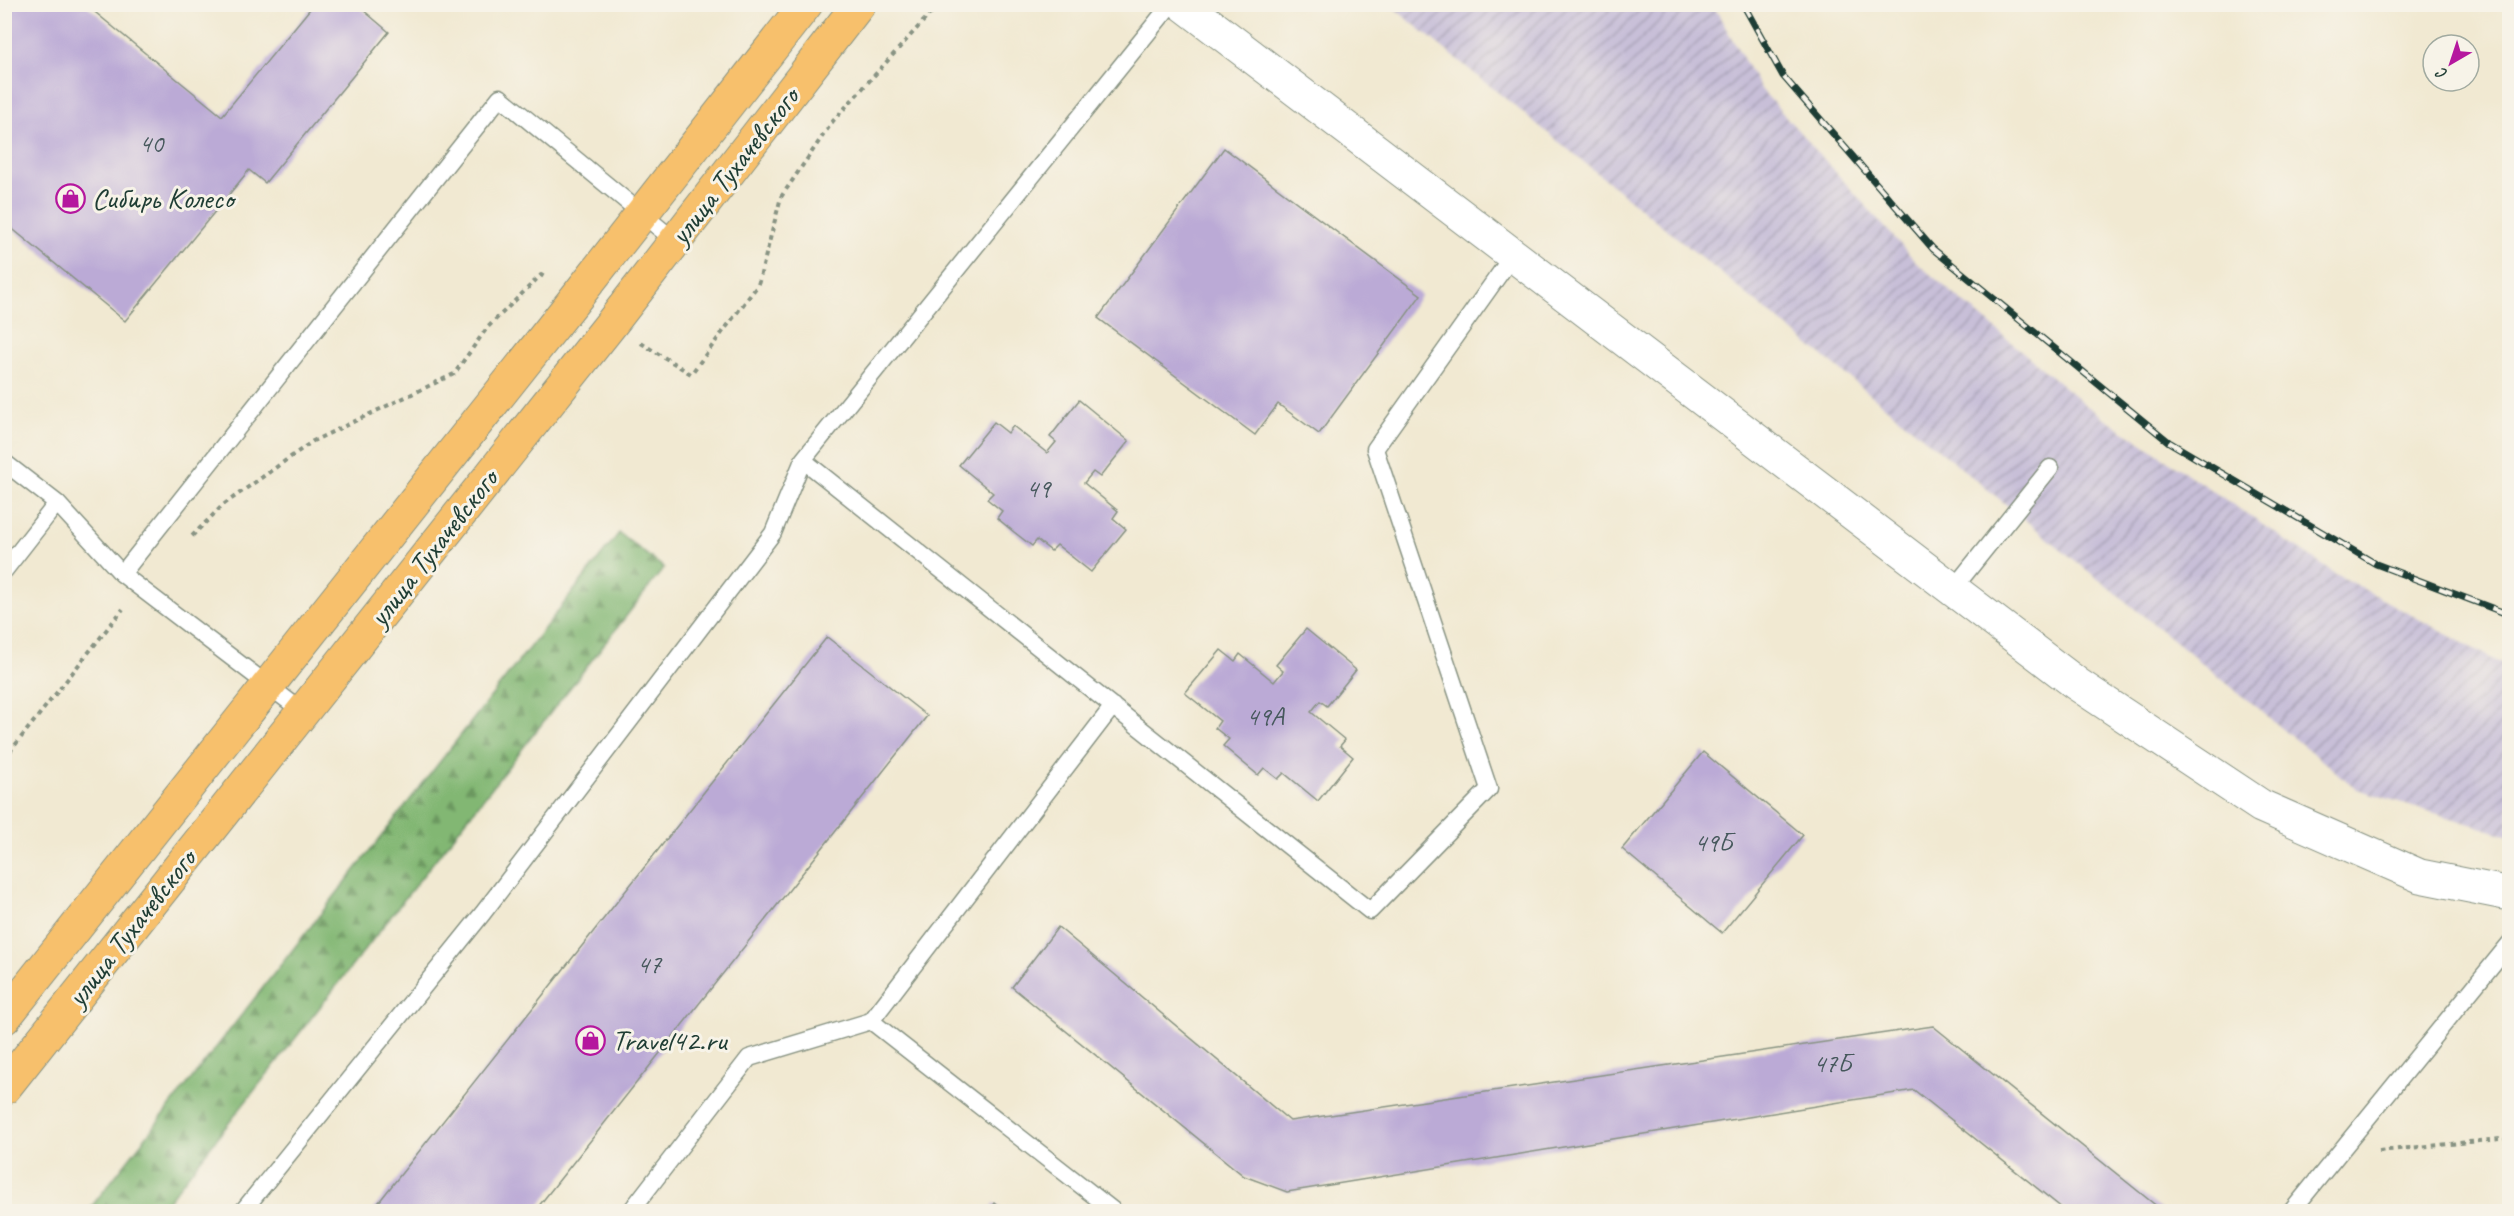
<svg xmlns="http://www.w3.org/2000/svg" width="2514" height="1216" font-family="Caveat,sans-serif">
	<style>
		.industrial { fill: url(#industrial-furrows) }
		.forest { fill: url(#forest-firs); stroke: #507a54; stroke-width: 1.5 }
		.building { fill: #bbaad6 }
		.lines { fill: none; stroke-linecap: round; stroke-linejoin: round }
		.service-casing { stroke: #889383; stroke-width: 19 }
		.tertiary-casing { stroke: #889383; stroke-width: 35 }
		.primary-casing { stroke: #889383; stroke-width: 35 }
		.path { stroke: #889383; stroke-width: 4; stroke-dasharray: 4.5 4.5; stroke-linecap: butt }
		.service { stroke: #fff; stroke-width: 16 }
		.tertiary { stroke: #fff; stroke-width: 33 }
		.primary { stroke: #f7c06c; stroke-width: 33 }
		.rail-casing { stroke: #1f3d34; stroke-width: 7 }
		.rail { stroke: #f7f3e8; stroke-width: 4.5; stroke-dasharray: 14; stroke-linecap: butt }
		.labels { text-anchor: middle; stroke-width: 6; stroke-linejoin: round; paint-order: stroke }
		.number-label { font-size: 27px; fill: #46585c }
		.street-label { font-size: 30px; fill: #1f3d34; stroke: #f7f3e8 }
		.poi-label { font-size: 30px; fill: #1f3d34; stroke: #f7f3e8; text-anchor: start }
	</style>
	<defs>
		<pattern id="industrial-furrows" width="10" height="10" patternUnits="userSpaceOnUse" patternTransform="scale(1.5)"><rect width="10" height="10" fill="#c8bfd8"/><path d="M-1 1l2-2M0 10L10 0M9 11l2-2" fill="none" stroke="#a29cb0"/></pattern>
		<pattern id="forest-firs" width="22" height="20" patternUnits="userSpaceOnUse" patternTransform="scale(1.5)"><rect width="22" height="20" fill="#82b773"/><path d="M5 1l3.5 6h-7zM16 11l3.5 6h-7z" fill="#6a965f"/></pattern>
	</defs>
	<rect width="100%" height="100%" fill="#f7f3e8"/>
	<filter id="ink" filterUnits="userSpaceOnUse"><feTurbulence type="fractalNoise" baseFrequency=".0167" numOctaves="2"/><feDisplacementMap in="SourceGraphic" scale="12" xChannelSelector="R" yChannelSelector="G"/><feConvolveMatrix kernelMatrix="1 2 1 2 8 2 1 2 1" color-interpolation-filters="sRGB"/></filter>
	<filter id="wash" filterUnits="userSpaceOnUse"><feTurbulence type="fractalNoise" baseFrequency=".008" numOctaves="4" result="noise"/><feDisplacementMap in="SourceGraphic" scale="24" xChannelSelector="R" yChannelSelector="G"/><feGaussianBlur stdDeviation="1.35" result="paint"/><feColorMatrix in="noise" values="0 0 0 0 0 0 0 0 0 0 0 0 0 0 0 0 0 1.4 0 .05"/><feComposite in="paint" operator="in"/></filter>
	<g filter="url(#wash)">
		<rect width="100%" height="100%" fill="#f1e9d2"/>
		<path class="industrial" d="M1390 5H1713L1760 88 1918 264 2087 406 2334 573 2496 661 2509 665V836L2357 789Z"/>
		<path class="forest" d="M619 533 664 568 160 1211H88Z"/>
		<g id="blocks">
			<path class="building" d="M4 4H85L222 116 314 4H356L389 32 265 183 249 170 125 321 4 222Z
				M1224 148 1421 295 1319 434 1278 404 1255 435 1098 318Z
				M1079 400 1129 441 1100 477 1093 472 1084 483 1118 511 1113 518 1126 529 1091 572 1057 545 1051 551 1037 540 1032 546 1014 532 997 518 1002 511 987 499 993 493 959 465 994 422 1008 433 1013 426 1047 453 1056 442 1050 437Z
				M1306 629 1356 670 1327 706 1320 701 1311 712 1345 740 1340 746 1353 757 1318 801 1284 773 1278 779 1264 768 1258 775 1241 761 1223 746 1229 739 1215 728 1220 721 1185 693 1221 650 1235 661 1240 654 1274 682 1283 671 1276 665Z
				M827 637 927 716 534 1212H371Z
				M1703 752 1803 835 1722 933 1622 849Z
				M1058 927 1290 1121 1933 1026 2164 1212H2067L1914 1090 1287 1192 1244 1176 1012 987Z
				M994 1203 1005 1212H987Z"/>
		</g>
	</g>
	<g filter="url(#ink)">
		<use href="#blocks" fill-opacity="0" stroke="#889383" stroke-width="1.5"/>
		<g class="lines">
			<defs>
				<path id="service" d="M1171 4 803 460 1370 911 1489 789 1375 449 1513 255
					M4 462 57 503 122 574 303 712
					M4 571 57 503
					M122 574 500 97 675 241
					M1953 589 2050 468
					M871 1021 1113 706
					M242 1212 483 913 773 533 803 460
					M630 1212 749 1058 871 1021 1115 1212
					M2291 1212 2510 943"/>
				<path id="tertiary" d="M1183 4 2077 684 2261 806 2420 876 2510 894"/>
				<path id="primary" d="M4 1018 575 299 806 4
					M4 1088 611 324 859 4"/>
			</defs>
			<use href="#service" class="service-casing"/>
			<use href="#tertiary" class="tertiary-casing"/>
			<use href="#primary" class="primary-casing"/>
			<path class="path" d="M641 343 691 374 758 285 781 197 833 121 939 4
				M192 536 223 505 313 441 454 374 487 328 541 275 546 278
				M4 759 123 609
				M2379 1151 2510 1138"/>
			<use href="#service" class="service"/>
			<use href="#tertiary" class="tertiary"/>
			<use href="#primary" class="primary"/>
			<defs>
				<path id="rail" d="M1743 4 1783 76 1933 249 2169 442 2376 564 2510 615"/>
			</defs>
			<use href="#rail" class="rail-casing"/>
			<use href="#rail" class="rail"/>
		</g>
	</g>
	<defs>
		<symbol id="shop-ring" viewBox="-11 -11 22 22"><circle r="9.5" fill="#f7f3e8" stroke="#b5179e" stroke-width="1.5"/><path d="M-5-2.5h2.3a2.7 3.5 0 0 1 5.4 0H5L5.5 6h-11ZM-1.5-2.5h3a1.5 2.3 0 0 0-3 0Z" fill="#b5179e"/></symbol>
	</defs>
	<g fill-rule="evenodd">
		<use href="#shop-ring" x="54" y="182" width="33" height="33"/>
		<use href="#shop-ring" x="574" y="1024" width="33" height="33"/>
	</g>
	<g class="labels">
		<g class="number-label">
			<text x="151" y="152">40</text>
			<text x="1038" y="497">49</text>
			<text x="1265" y="725">49А</text>
			<text x="1713" y="851">49Б</text>
			<text x="649" y="973">47</text>
			<text x="1832" y="1072">47Б</text>
		</g>
		<g class="street-label">
			<text transform="translate(734 166) rotate(-52)" y="10">улица Тухачевского</text>
			<text transform="translate(433 548) rotate(-52)" y="10">улица Тухачевского</text>
			<text transform="translate(131 928) rotate(-52)" y="10">улица Тухачевского</text>
		</g>
		<g class="poi-label">
			<text x="92" y="208">Сибирь Колесо</text>
			<text x="612" y="1050">Travel42.ru</text>
		</g>
	</g>
	<rect width="2514" height="1216" fill="none" stroke="#f7f3e8" stroke-width="24"/>
	<g transform="translate(2451 63) rotate(219)"><circle r="28" fill="#f7f3e8" stroke="#a1aaa0" stroke-width="1.5"/>
	<path d="M0-4.5L10 22L0 15L-10 22Z" fill="#b5179e"/>
	<text y="-9" font-size="16" font-weight="bold" text-anchor="middle" fill="#1f3d34">С</text>
	</g>
</svg>
